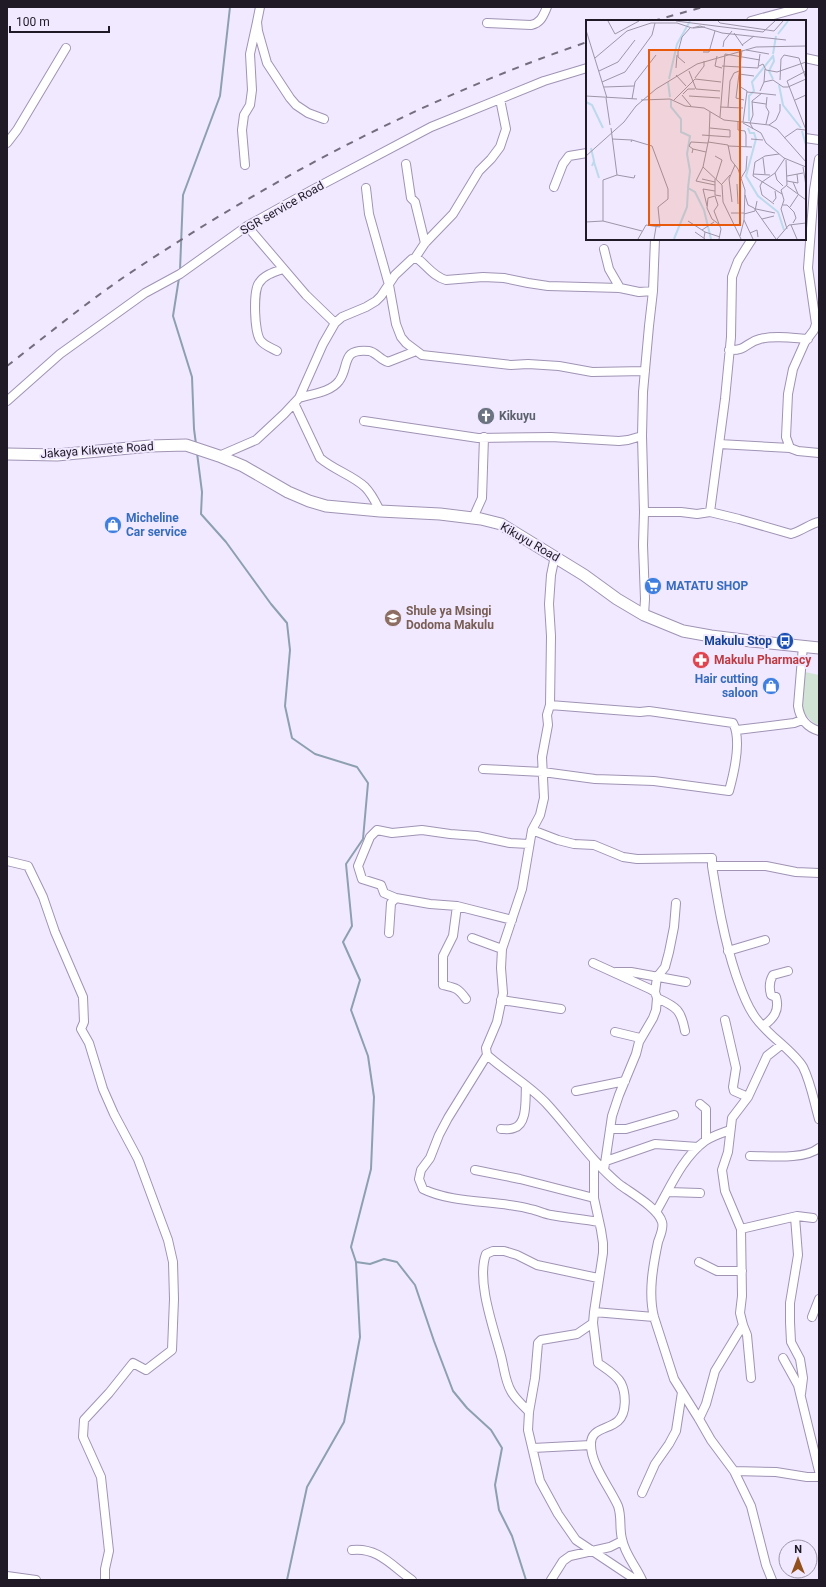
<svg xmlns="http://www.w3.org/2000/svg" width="826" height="1587" font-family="Roboto,sans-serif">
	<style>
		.green { fill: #d0e3d5 }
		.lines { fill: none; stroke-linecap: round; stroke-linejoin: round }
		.stream { stroke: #8da0b1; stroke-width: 2 }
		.minor-casing { stroke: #a093b4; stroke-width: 10 }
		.major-casing { stroke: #a093b4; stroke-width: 13 }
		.minor { stroke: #fff; stroke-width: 8 }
		.major { stroke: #fff; stroke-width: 11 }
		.rail { stroke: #736d7d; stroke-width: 2; stroke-dasharray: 7 7; stroke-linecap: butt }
		.labels { text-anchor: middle; stroke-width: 4; stroke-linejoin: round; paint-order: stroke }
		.street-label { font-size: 12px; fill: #1f1a26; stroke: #f1e9ff }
		.worship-label { font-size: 12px; font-weight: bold; fill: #5b616d; stroke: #f1e9ff; text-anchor: start }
		.shop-label { font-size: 12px; font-weight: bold; fill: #366cbe; stroke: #f1e9ff; text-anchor: start }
		.education-label { font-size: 12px; font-weight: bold; fill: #785e54; stroke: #f1e9ff; text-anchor: start }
		.transit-label { font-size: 12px; font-weight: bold; fill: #164399; stroke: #f1e9ff; text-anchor: end }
		.health-label { font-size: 12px; font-weight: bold; fill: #be3a42; stroke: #f1e9ff; text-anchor: start }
		.inset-river { fill: none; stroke: #bcd9ed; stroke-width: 2 }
		.inset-road { fill: none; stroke: #9d96a8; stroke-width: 1 }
		.view { fill: #e8590c; fill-opacity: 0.15; stroke: #e8590c; stroke-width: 2 }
		.inset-edge { fill: none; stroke: #1f1a26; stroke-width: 2 }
	</style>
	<rect width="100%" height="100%" fill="#f1e9ff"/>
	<path class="green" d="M805 672 819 675V726L815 725 802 711V689Z"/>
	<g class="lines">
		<path class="stream" d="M180 270 183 195 220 96 230 7
			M179 278 173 316 192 377 194 429 196 444
			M197 453 202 492 201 514 226 542 271 604 287 623 290 650 285 706 292 738 315 754 357 767 368 783 363 839 346 864 352 926 343 942 360 980 351 1010 368 1056 374 1097 371 1169 351 1247 356 1262 370 1264 384 1259 397 1262 415 1285 434 1341 453 1391 467 1408 491 1430 502 1448 495 1485 499 1510 512 1536 526 1580
			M287 1580 307 1487 344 1422 360 1337 356 1262"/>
		<defs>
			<path id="minor" d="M260 7 257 22 258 31 267 63 290 98 296 105 308 113 324 119
				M751 21 803 7
				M487 23 531 25C541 23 543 16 547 7
				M805 58 819 61
				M805 138 819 140
				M7 143 17 130 66 48
				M819 159 814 190 808 268 816 324 814 330 805 342 793 369 788 394 786 437 790 448 798 451 819 453
				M406 164 411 198 415 202 425 243
				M245 165 242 130 244 115 250 105 252 90 250 54 257 22
				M554 187 563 164 569 156 587 153
				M366 188 369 214 389 285 396 324 401 337 406 343 422 355 511 365 528 364 559 366 592 372 645 371
				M247 226 306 295 335 323
				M604 249 609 269 620 288
				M415 258 425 243 453 214 479 171 491 159 500 147 506 129 500 99
				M729 350C747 351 746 342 760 339 775 335 793 338 808 339
				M277 351C272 348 265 346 261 341 254 334 253 291 259 283 264 275 274 272 283 269
				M299 398C312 394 331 392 339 381 350 367 340 348 369 351 376 352 380 360 388 362L416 351
				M7 401 60 354 145 293 180 274 247 226 310 191 431 127 544 81 587 68
				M294 403 320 458C334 470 352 475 365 487 372 494 376 503 380 511
				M364 421 478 438 551 437 619 441 628 440 642 436
				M719 444 790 448
				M219 456 256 440 284 414 299 398 323 344 335 323 342 317 366 307 376 301 381 296 395 275 412 259H418C427 266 434 277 446 280L483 277 504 278 528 283 548 286 620 288 639 292 653 291
				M644 512H681L697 514 710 512 739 519 791 534C802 531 811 523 819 522
				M710 512 725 399 731 337 732 277 738 261 752 239
				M473 518 482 498 484 437
				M555 556 551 575 549 604 551 636 550 705 547 715 548 725 542 757 544 798 540 815 532 830 522 889 502 949 501 968 503 993 497 1022 486 1048 487 1055C506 1072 529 1085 546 1103 571 1130 591 1161 619 1184 631 1193 658 1208 662 1222 664 1228 660 1236 658 1242 653 1266 648 1293 654 1317L674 1379 699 1419 711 1440 734 1471 751 1506 766 1565 772 1580
				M644 615 645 599 643 545 644 512 642 436 643 392 649 326 653 291 655 239
				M803 646 798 706C800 719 806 727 819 731
				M737 730 794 723 802 720
				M483 769 543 772 595 779 654 781 729 791C734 773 742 740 733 723L649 711 640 712 550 705
				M532 830 558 840 574 844 594 845 623 857 637 859 712 858V866C718 903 724 939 736 975 741 989 745 1002 753 1014 765 1034 792 1049 803 1067 811 1083 814 1102 819 1119
				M7 861 28 866 43 897 55 932 83 997 84 1022 81 1029 89 1043 103 1089 114 1114 138 1159 168 1240 173 1262 174 1299 172 1350 146 1370 133 1363 109 1393 84 1420 83 1437 101 1477 109 1551 105 1569V1580
				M712 866H766L796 872 819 873
				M396 898 384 893 381 885 362 879 358 866 370 837 377 830 392 833 422 830 450 834 477 836 510 843 529 844
				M457 906 453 936 443 956V985C456 988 458 988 466 999
				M389 933 391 903 396 898 430 904 457 906 512 920
				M472 938 502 949
				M728 951 765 940
				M593 963 650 989 655 992 657 998 656 1010 653 1018 639 1042 636 1054 619 1095 612 1116 604 1170
				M616 972H631L686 982
				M655 992 657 977 665 967 669 952 674 927 676 903
				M657 998C677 1007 681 1010 685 1031
				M501 1000 561 1009
				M725 1020 736 1068 733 1087 734 1091 748 1097
				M763 1026C773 1019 780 1011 776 997L771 995C769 988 770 980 773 975L788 971
				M615 1032 640 1038
				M487 1055 448 1118 439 1135 430 1158 421 1170 419 1179 423 1189C447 1201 482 1201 509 1205 516 1206 524 1207 530 1209 537 1210 544 1214 551 1215 567 1218 583 1219 599 1222
				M576 1091 625 1081
				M700 1104 706 1109V1140
				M501 1129C505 1129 510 1130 514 1128 528 1124 525 1098 526 1086
				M610 1129H626L674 1115
				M750 1156C769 1156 804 1160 819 1148
				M594 1161V1198L601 1230 603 1243V1253L594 1312 654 1317
				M606 1161 655 1144 698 1147
				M475 1170 520 1179 594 1198
				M668 1192 700 1193
				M656 1212C670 1188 682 1158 705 1141 712 1136 722 1133 730 1130
				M795 1217 798 1255 790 1303V1322L791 1342 800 1359 803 1378 801 1394
				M741 1229 797 1216 813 1218
				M699 1262 717 1271H742
				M594 1312 593 1323 577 1334 541 1340 538 1343 535 1378 529 1412 528 1430 540 1481 558 1514 576 1540 636 1580
				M812 1317 819 1299
				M593 1323 598 1363C605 1368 617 1375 621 1383 626 1393 627 1413 618 1421 608 1430 590 1428 591 1445 591 1465 610 1488 618 1506 622 1517 619 1528 622 1539 625 1555 636 1566 642 1580
				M783 1358 798 1385 819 1471
				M751 1378 747 1335 743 1325 740 1313 742 1296 741 1229 725 1191 722 1170 728 1152 732 1118 748 1097 767 1056 781 1045
				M529 1412C523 1405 515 1399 511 1391 505 1381 504 1367 501 1356 494 1329 476 1281 486 1254L493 1251H504L517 1255 537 1265 598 1278
				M699 1419 706 1404 715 1371 743 1325
				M533 1448 591 1445
				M734 1471 776 1472 807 1477H819
				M642 1493 655 1464 669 1444 676 1431 682 1392
				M352 1550C378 1547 392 1566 412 1580
				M7 1576 36 1580
				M551 1580 563 1561 570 1556 610 1547 622 1541"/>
			<path id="major" d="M7 454 57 455 150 446 186 445 219 456 243 466 288 492 309 501 326 506 380 511 440 514 481 519 501 524 584 575 617 599 644 615 683 631 711 636 751 641 819 648"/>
		</defs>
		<use href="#minor" class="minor-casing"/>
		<use href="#major" class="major-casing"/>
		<use href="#minor" class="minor"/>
		<use href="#major" class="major"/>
		<path class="rail" d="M653 21 703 7
			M7 366C47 335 86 303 127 275 270 179 424 98 587 42"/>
	</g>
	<defs>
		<symbol id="church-disc" viewBox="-11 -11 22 22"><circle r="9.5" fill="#6b7280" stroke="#f1e9ff"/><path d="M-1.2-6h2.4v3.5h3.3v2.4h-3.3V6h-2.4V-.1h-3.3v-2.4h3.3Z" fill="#fff"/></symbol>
		<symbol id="shop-disc" viewBox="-11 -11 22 22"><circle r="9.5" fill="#3f7fe0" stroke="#f1e9ff"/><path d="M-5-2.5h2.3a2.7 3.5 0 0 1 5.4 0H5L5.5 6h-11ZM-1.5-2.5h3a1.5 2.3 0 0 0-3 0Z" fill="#fff"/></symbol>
		<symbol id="supermarket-disc" viewBox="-11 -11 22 22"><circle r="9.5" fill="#3f7fe0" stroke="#f1e9ff"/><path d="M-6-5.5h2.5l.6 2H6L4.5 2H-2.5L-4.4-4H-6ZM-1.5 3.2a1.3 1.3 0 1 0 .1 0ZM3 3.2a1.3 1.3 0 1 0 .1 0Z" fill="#fff"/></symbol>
		<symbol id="school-disc" viewBox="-11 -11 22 22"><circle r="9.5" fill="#8d6e63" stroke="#f1e9ff"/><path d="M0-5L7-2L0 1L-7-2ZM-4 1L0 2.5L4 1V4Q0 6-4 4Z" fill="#fff"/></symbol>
		<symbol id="bus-disc" viewBox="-11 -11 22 22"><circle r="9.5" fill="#1a4fb4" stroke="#f1e9ff"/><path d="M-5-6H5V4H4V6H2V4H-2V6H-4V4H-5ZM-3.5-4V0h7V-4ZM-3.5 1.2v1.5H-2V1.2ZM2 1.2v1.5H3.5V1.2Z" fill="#fff"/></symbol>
		<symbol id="pharmacy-disc" viewBox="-11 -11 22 22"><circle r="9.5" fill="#e0444e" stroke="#f1e9ff"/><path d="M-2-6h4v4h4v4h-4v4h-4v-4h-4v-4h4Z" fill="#fff"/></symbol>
	</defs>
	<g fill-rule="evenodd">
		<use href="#church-disc" x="476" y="406" width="20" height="20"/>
		<use href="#shop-disc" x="103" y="515" width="20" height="20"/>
		<use href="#supermarket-disc" x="643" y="576" width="20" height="20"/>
		<use href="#school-disc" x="383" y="608" width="20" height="20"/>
		<use href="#bus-disc" x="775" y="631" width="20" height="20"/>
		<use href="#pharmacy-disc" x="691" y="650" width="20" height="20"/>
		<use href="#shop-disc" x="761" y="676" width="20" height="20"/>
	</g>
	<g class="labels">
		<g class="street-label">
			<text transform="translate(282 208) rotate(-30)" y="4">SGR service Road</text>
			<text transform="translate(97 450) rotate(-4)" y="4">Jakaya Kikwete Road</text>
			<text transform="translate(530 542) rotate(30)" y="4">Kikuyu Road</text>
		</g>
		<g class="worship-label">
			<text x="499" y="420">Kikuyu</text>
		</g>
		<g class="shop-label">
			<text x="126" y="522">Micheline<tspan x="126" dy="14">Car service</tspan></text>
			<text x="666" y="590">MATATU SHOP</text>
			<text x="758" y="683" text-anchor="end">Hair cutting<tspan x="758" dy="14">saloon</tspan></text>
		</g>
		<g class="education-label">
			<text x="406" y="615">Shule ya Msingi<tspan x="406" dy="14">Dodoma Makulu</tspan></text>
		</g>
		<g class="transit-label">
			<text x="772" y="645">Makulu Stop</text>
		</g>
		<g class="health-label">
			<text x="714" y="664">Makulu Pharmacy</text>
		</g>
	</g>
	<g transform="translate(586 20)">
		<rect width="220" height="220" fill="#f1e9ff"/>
		<path class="inset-river" d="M192 14 202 1M187 34 190 16M83 59 91 24 104 1M187 59 183 51 188 41 187 35M82 62 84 77M193 65 197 85 215 108M85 80V87L95 99V112L104 116 101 134 104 151 102 168 109 172 118 190 125 219M0 82 6 85 17 108M163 101V76L168 71 166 62 187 36M162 108 164 113H168L170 119 160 156 172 176 192 192 198 210M216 111 220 125M5 128 8 141 6 146M8 142 13 158M88 219 101 187 102 169"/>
		<path class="inset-road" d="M22 1 29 14 53 1M90 1 177 12 189 1M132 1 134 3 188 11 197 1M107 8 119 7M0 10 21 78M148 13 157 26M156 25 168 16M137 27 138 21 146 11M156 30 150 78 158 80M160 30 183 34M117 32H123L129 11M131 36 129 46 136 48M9 38 41 11 65 3H91L106 8 114 6 136 13 200 20M99 43 92 37V32L96 17 104 8M136 46 172 48 174 34M173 46 177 44 180 50 191 52 220 42M90 48 91 35M13 51 32 42 49 20M103 51 110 69 134 71M220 51 201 61 220 110M153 54 168 56M90 55 100 66M109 58 118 46V41M194 60 195 39 198 35 213 38 220 59M16 62 39 52 66 15 69 3M178 62 179 49M153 66 161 71 157 102M18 67 48 66M202 67 220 59M174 71 178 62 187 60 197 67H202M161 72 190 75M97 74 102 69H109M96 75 105 86M0 76 51 79M103 76 134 78M20 78 24 105M46 79 49 62 70 35M55 80 84 79 99 86 118 88 138 100 183 105 191 109 220 142M88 80 109 59 135 62M209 80 220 75M166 82 180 84M134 87 157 88M142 87 144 61 148 53 153 51M124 92 123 118 117 147 136 165 137 182 155 219M134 97 139 34 174 40M152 101V110L159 111 160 115V127M157 103 175 113 180 123 198 138 220 147M180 104 183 92 180 87 181 77M183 105 190 100 194 91V84M25 108 31 155 48 158 49 155M167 109 164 103 167 95 166 81 176 73M116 115 144 117V110L124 108M198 118 211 109 219 110M26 119 46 120 45 122M165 119 177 120M46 120 66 126 82 169V179L72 187 74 207 60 205 52 219M122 122 142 125 145 140 152 149 159 170 158 200 154 216M142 126 166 127M107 129 103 126 105 122 122 123M106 133 107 129 120 132M193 134 179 136 169 142 167 156 196 174M0 136 38 102 50 86 70 69 111 44 170 27 220 26M129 136 136 140 130 159M177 138 179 154M200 140 201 165 195 170 198 180 195 189 201 209M117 147 110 161 129 165M217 147 220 166M189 153 191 160 197 166M167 154 184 155M201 156 217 153M155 158 160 150 161 136M116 159 129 162M129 159V175L135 176M201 161 212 163 211 154M176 162 189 153 199 138M176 162 174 166 176 175 188 184M207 162 212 174M136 164 144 155M151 164 152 184M201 166 220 180M159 175 162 185 168 188 190 219M129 176 132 185 128 191 135 209 133 219M129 176 122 178 121 188 126 199 134 205M146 182 143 159 149 145M187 182 190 178 189 171M197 185H201L208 192 210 198 207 203M121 186 117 169 129 171M204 187 212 175M170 189 189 193M145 193H158M158 194 169 191 171 181M176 199 188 196M158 200 167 219M17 201V160L31 155M102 201 116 210M0 202 17 201 56 211M205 205 211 219M109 212 119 219M119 212 134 217M164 213 171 210 172 217M118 218 119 212 116 210 128 202M68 219 70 207M191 219 203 205 220 203"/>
		<path class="view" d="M63 30H154V205H63Z"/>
		<rect width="220" height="220" class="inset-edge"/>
	</g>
	<rect width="826" height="1587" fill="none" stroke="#1f1a26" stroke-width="16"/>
	<g transform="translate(798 1559)"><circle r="19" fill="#f1e9ff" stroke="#9d96a8"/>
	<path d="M0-3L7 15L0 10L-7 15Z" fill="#92511c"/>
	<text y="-6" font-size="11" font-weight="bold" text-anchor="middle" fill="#1f1a26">N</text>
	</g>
	<path d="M10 26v6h99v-6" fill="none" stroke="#1f1a26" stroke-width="2"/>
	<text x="16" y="26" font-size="12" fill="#1f1a26" stroke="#f1e9ff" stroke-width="3" paint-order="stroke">100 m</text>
</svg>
